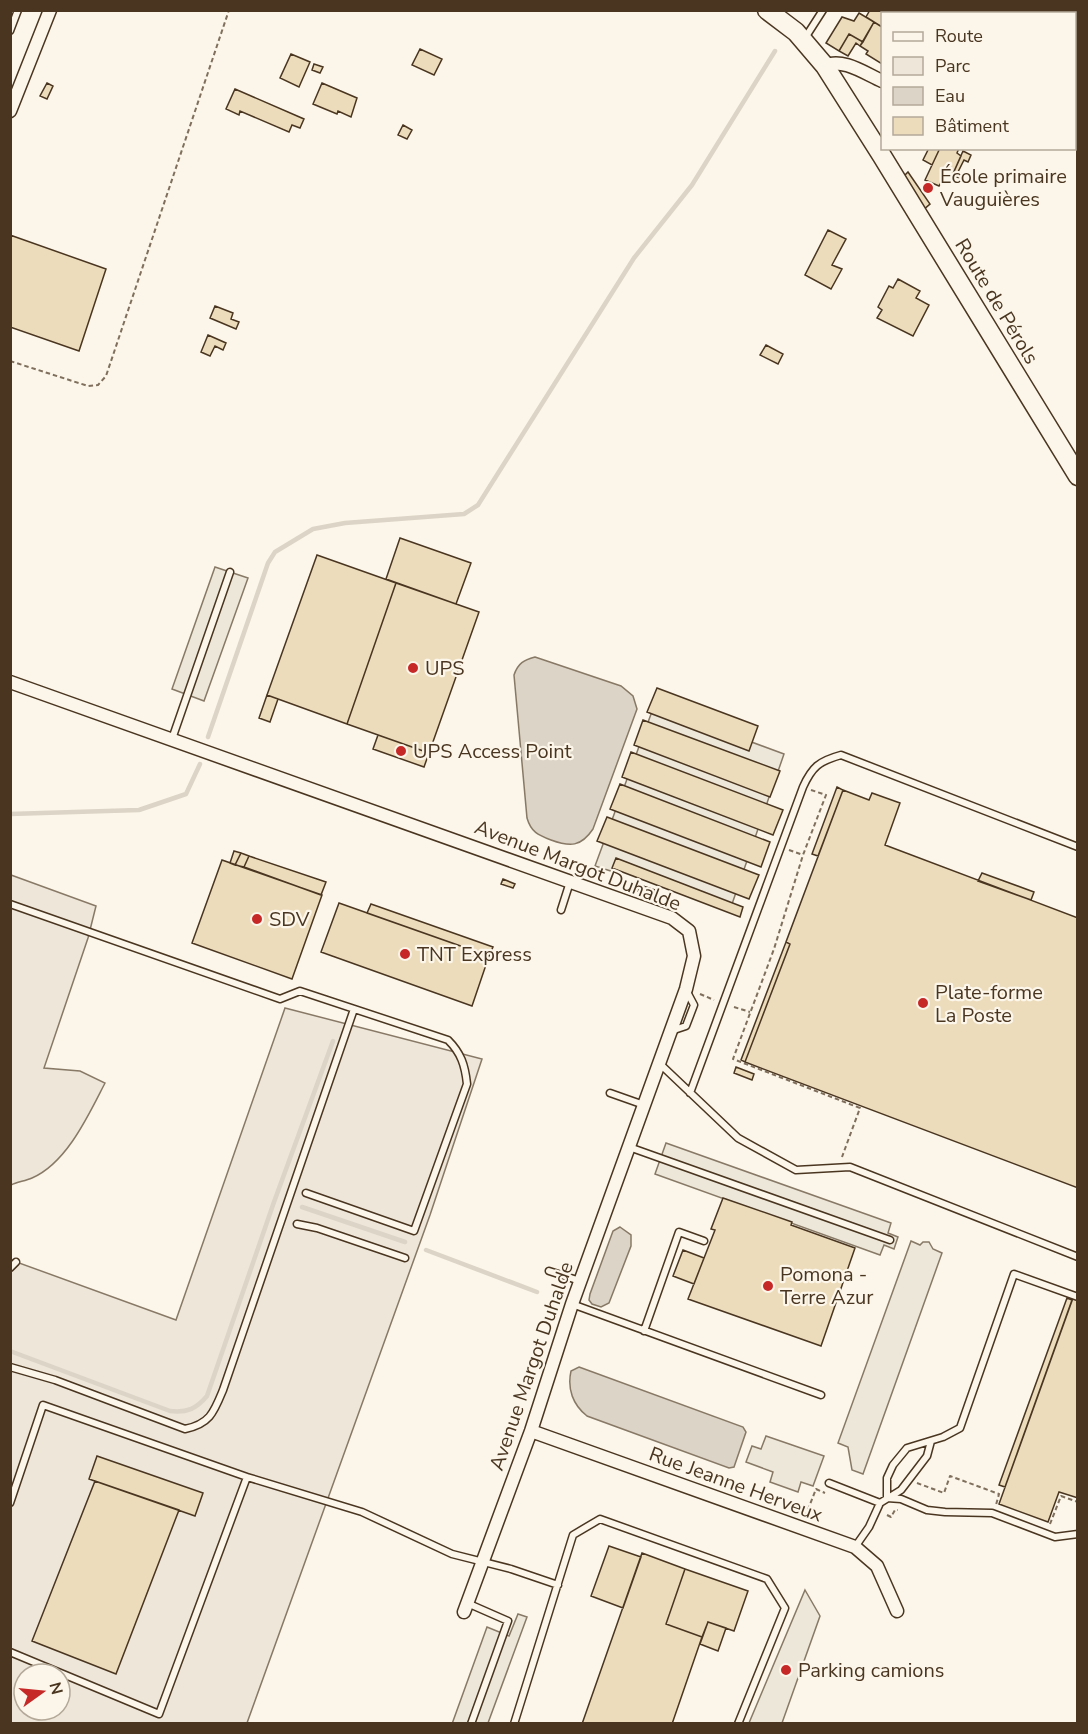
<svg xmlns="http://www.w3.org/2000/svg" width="1088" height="1734" font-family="'Nunito Sans',sans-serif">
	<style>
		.green { fill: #ede6d9; stroke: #887966; stroke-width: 1.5; fill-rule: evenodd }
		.parking { fill: #ede7d9; stroke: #887966; stroke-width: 1.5 }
		.water { fill: #dcd4c6; stroke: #887966; stroke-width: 1.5 }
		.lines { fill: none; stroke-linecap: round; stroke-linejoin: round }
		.stream { stroke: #dcd4c6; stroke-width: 4.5 }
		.building { fill: #ecdcbc; stroke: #4a3520; stroke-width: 1.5 }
		.lane-casing { stroke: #4a3520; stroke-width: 9 }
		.street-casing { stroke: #4a3520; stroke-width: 15 }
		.secondary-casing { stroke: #4a3520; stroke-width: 21 }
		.path { stroke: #7f6f5c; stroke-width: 2; stroke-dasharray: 4.5 3; stroke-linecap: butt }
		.lane { stroke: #fbf6e9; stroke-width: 6 }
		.street { stroke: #fbf6e9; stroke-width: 12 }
		.secondary { stroke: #fbf6e9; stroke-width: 18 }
		.poi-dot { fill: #c62828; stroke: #fbf6e9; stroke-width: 2 }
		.labels { text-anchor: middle; stroke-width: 4.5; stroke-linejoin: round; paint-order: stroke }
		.poi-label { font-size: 20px; fill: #4a3520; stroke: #fbf6e9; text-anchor: start }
		.street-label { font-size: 20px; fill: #4a3520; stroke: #fbf6e9 }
	</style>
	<rect width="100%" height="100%" fill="#fbf6e9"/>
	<path class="green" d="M11 875 96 906 88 938 44 1068 80 1071 105 1083C89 1114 67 1163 32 1178 25 1181 17 1182 11 1185Z
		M285 1008 482 1059 430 1215 247 1723 11 1724V1260L176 1320ZM24 1674H60V1710H24Z"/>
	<path class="parking" d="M215 567 248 578 204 701 172 689Z
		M654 706 784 754 732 904 622 861 617 873 595 866Z
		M666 1143 891 1223 888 1233 898 1237 894 1249 884 1245 880 1255 655 1174Z
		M911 1241 920 1245 923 1242H929L933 1249 942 1253 863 1474 852 1470 848 1447 838 1443Z
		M766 1436 824 1456 813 1486 801 1482 798 1492 770 1482 773 1472 746 1462 752 1446 761 1449Z
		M805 1590 820 1616 782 1723H749Z
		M518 1614 527 1617 488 1723 452 1724 487 1627 509 1636Z"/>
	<path class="water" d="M535 657 621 686 633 696 637 709 593 829C581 847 570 847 551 840 538 835 531 832 527 818L514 675C518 663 524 660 535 657Z
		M620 1227 631 1235V1246L609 1303 601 1307 592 1304 589 1300 590 1294 613 1231Z
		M579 1367 743 1427 746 1432 734 1467 729 1468 587 1416C573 1405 567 1389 571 1371Z"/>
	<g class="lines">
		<path class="stream" d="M208 737 268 563 275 552 313 529 345 523 464 514 478 505 634 258 692 185 775 51
			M10 814 139 810 186 794 200 764
			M302 1207 405 1242
			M426 1250 537 1292
			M10 1351 170 1411C187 1413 196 1409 207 1396L274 1202 333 1041"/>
	</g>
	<path class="building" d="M870 10H883L888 14H882V27L866 17Z
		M859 13 874 22 863 42 849 34 839 51 826 43 842 17 854 21Z
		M874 22 882 27V64L866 54 868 51 860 46Z
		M849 34 863 42 860 46 856 43 848 56 839 51Z
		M420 49 442 59 434 75 412 65Z
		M291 54 310 62 299 87 280 78Z
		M314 64 323 67 320 73 312 70Z
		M47 83 53 86 47 99 40 96Z
		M322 83 357 98 351 117 338 111 337 114 313 104Z
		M235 89 304 119 300 128 292 125 289 132 240 111 239 115 226 109Z
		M403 125 412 130 407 139 398 135Z
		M929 148H940L932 165 923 160Z
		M940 148H959L957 153 961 156 952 176 946 171 939 186 925 180Z
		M963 151 971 155 968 162 964 160 958 172 962 174 960 178 952 176Z
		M908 172 930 204 923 210 903 177Z
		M828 230 846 239 832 265 842 269 831 289 805 275Z
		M10 235 106 269 79 351 10 327Z
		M898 279 920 291 916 298 929 305 913 336 877 318 882 310 878 307 889 286 893 288Z
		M215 306 233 313 231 319 239 322 236 329 210 318Z
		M208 335 226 343 223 350 215 346 210 356 201 352Z
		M766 345 783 354 778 364 760 355Z
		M400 538 471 563 456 604 386 579Z
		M317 555 396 583 347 724 267 695Z
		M396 583 479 612 429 753 347 724Z
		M657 688 758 726 749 751 647 712Z
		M267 695 278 699 270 722 259 718Z
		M643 720 780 771 770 797 634 745Z
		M378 735 429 753 424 767 373 749Z
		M631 752 783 810 773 835 622 777Z
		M620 784 770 842 761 867 610 809Z
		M837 787 843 790 818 856 812 854Z
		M843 790 869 800 872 793 900 803 885 845 1078 918V1188L745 1062 790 944 786 942Z
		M607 817 759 875 749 899 597 841Z
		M234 851 241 853 235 865 230 863Z
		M241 853 249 856 244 867 235 865Z
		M249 856 326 882 321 895 244 867Z
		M616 858 743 907 740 917 612 868Z
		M222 860 322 895 292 979 192 943Z
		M982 873 1034 892 1031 900 978 881Z
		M503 879 515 884 513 888 501 884Z
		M640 885 655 890 653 896 638 891Z
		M339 903 489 956 472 1006 321 952Z
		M371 904 493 947 489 956 367 913Z
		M786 942 790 944 745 1062 741 1060Z
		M736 1067 754 1074 752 1080 734 1073Z
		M723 1198 792 1222 791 1225 855 1248 821 1346 688 1299 715 1230 711 1229Z
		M683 1250 704 1258 694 1284 673 1276Z
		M1067 1298 1072 1300 1005 1487 999 1485Z
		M1073 1298 1078 1300V1498L1059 1492 1048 1522 999 1504Z
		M97 1456 203 1493 195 1516 89 1479Z
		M95 1481 179 1510 116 1674 32 1641Z
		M609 1546 641 1557 623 1608 591 1596Z
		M642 1553 685 1569 666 1624 702 1637 672 1724H582Z
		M685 1569 748 1591 734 1631 708 1622 702 1637 666 1624Z
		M708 1622 726 1628 718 1651 700 1644Z"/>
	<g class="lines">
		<defs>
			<path id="lane" d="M10 31 18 10
				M805 38 823 10
				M172 739 230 572
				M10 904 280 999 300 991 448 1040C461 1053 465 1065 467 1084L414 1231 306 1193
				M561 910 570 882
				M671 1031 686 1026 694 1005 686 990
				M659 1063 738 1138 796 1170 850 1167 1078 1257
				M610 1093 644 1105
				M690 1093 803 787C812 767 819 761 841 755L1078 847
				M629 1147 890 1240
				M297 1224 317 1228 405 1258
				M10 1268 16 1262
				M549 1271 580 1281
				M572 1304 821 1395
				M644 1331 679 1232 704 1241
				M10 1367 55 1380 185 1429C210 1424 214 1412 223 1390L354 1009
				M829 1483 880 1503
				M887 1498V1478L893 1465 907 1448 943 1437 960 1428 1014 1274 1078 1297
				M887 1498 901 1499 927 1510 945 1512 992 1513 1055 1537 1078 1534
				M10 1503 43 1405 247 1477 362 1512 452 1554 511 1569 558 1585
				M855 1547 869 1527 880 1503 901 1490 927 1456 931 1441
				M467 1603 508 1621 471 1724
				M10 1652 159 1714 247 1477
				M514 1724 573 1535 600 1519 767 1579 785 1608 738 1724"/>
			<path id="street" d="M825 66C842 57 866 74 882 81
				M10 111 50 10
				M1074 117H1078
				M10 682 672 918 689 931 694 956 686 989 572 1304 531 1431 464 1612
				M531 1431 855 1547 877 1566 897 1611"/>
			<path id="secondary" d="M767 10 796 32 825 66 882 156 1078 476"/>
		</defs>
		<use href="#lane" class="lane-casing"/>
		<use href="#street" class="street-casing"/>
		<use href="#secondary" class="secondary-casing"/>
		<path class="path" d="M10 361 88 386 98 385 106 376 229 10
			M811 790 826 795 803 855 774 949 733 1059 860 1108 842 1157
			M789 850 803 855
			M700 994 714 1000
			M734 1007 750 1012
			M917 1483 944 1493 950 1476 999 1494 996 1505
			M887 1515 891 1517 895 1510H898
			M805 1517 816 1489 825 1493
			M1050 1524 1061 1496 1078 1502"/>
		<use href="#lane" class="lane"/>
		<use href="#street" class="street"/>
		<use href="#secondary" class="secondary"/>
	</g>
	<g class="poi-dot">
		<circle cx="928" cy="188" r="6"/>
		<circle cx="413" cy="668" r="6"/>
		<circle cx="401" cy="751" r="6"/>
		<circle cx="257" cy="919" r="6"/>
		<circle cx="405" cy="954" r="6"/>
		<circle cx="923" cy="1003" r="6"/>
		<circle cx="768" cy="1286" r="6"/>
		<circle cx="786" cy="1670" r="6"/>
	</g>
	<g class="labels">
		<g class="poi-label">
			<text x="940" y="183">École primaire<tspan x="940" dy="23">Vauguières</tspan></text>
			<text x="425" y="675">UPS</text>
			<text x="413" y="758">UPS Access Point</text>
			<text x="269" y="926">SDV</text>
			<text x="417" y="961">TNT Express</text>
			<text x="935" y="999">Plate-forme<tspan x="935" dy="23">La Poste</tspan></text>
			<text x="780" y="1281">Pomona -<tspan x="780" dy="23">Terre Azur</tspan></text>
			<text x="798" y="1677">Parking camions</text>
		</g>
		<g class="street-label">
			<text transform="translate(997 301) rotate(59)" y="7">Route de Pérols</text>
			<text transform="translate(578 865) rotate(21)" y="7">Avenue Margot Duhalde</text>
			<text transform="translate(531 1366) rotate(-71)" y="7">Avenue Margot Duhalde</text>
			<text transform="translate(736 1484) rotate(20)" y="7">Rue Jeanne Herveux</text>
		</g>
	</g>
	<rect width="1088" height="1734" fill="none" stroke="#4a3520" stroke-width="24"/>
	<rect x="881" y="12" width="195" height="138" fill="#fbf6e9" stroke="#b4a999" stroke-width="1.5"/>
	<rect x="893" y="32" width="30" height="9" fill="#fbf6e9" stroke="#b4a999" stroke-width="1.5"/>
	<text x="935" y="42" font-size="18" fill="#4a3520">Route</text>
	<rect x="893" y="57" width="30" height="18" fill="#ede6d9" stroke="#b4a999" stroke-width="1.5"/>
	<text x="935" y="72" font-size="18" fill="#4a3520">Parc</text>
	<rect x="893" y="87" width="30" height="18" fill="#dcd4c6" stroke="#b4a999" stroke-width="1.5"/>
	<text x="935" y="102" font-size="18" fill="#4a3520">Eau</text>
	<rect x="893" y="117" width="30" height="18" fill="#ecdcbc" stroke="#b4a999" stroke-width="1.5"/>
	<text x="935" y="132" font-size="18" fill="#4a3520">Bâtiment</text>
	<g transform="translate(42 1692) rotate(75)"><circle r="28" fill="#fbf6e9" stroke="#b4a999" stroke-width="1.5"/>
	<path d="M0-4.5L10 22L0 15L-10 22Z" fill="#c62828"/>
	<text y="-9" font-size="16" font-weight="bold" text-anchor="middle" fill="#4a3520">N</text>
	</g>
</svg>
